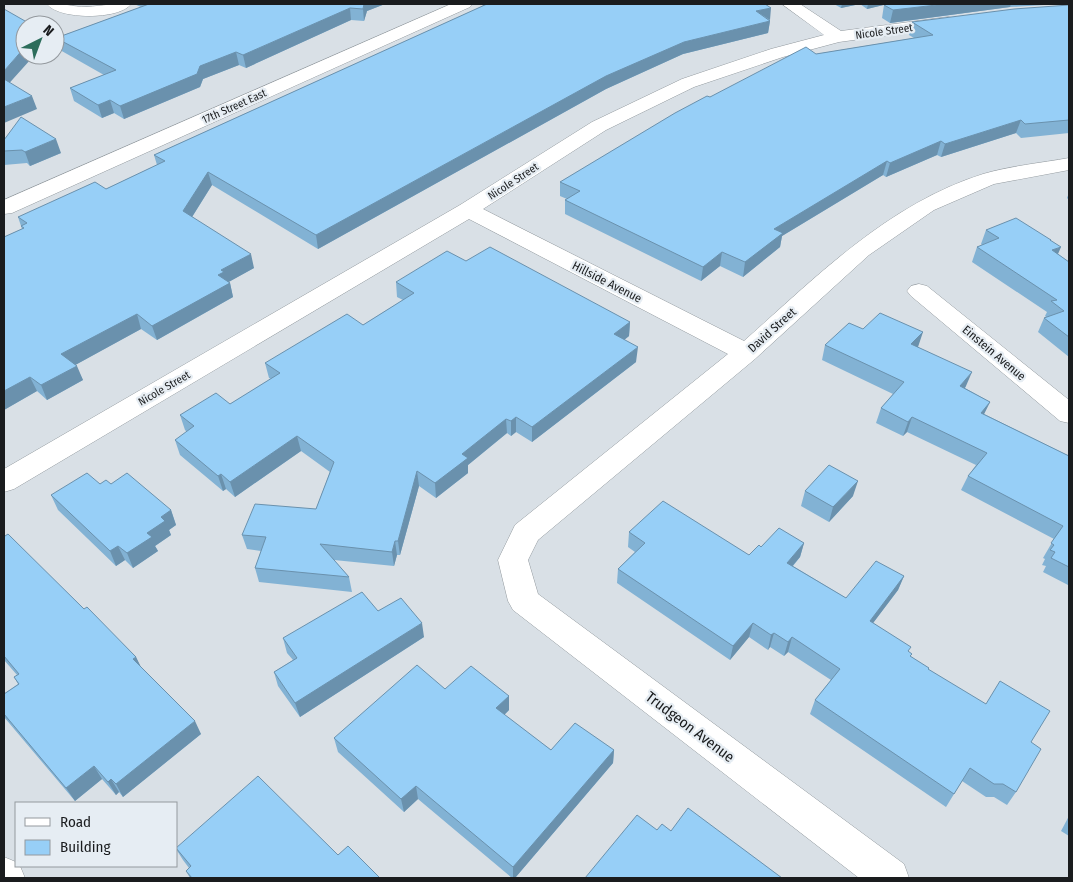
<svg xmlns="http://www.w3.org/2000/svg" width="1073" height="882" font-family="'Fira Sans Condensed',sans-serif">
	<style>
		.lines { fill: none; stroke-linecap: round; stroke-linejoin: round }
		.minor-casing { stroke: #92999e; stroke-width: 1 }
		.minor { fill: #fff; fill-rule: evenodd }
		.wall { fill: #82b2d4 }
		.shaded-wall { fill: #6a91ad }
		.building { fill: #97cff7; stroke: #6a91ad }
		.labels { text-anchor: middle; stroke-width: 4.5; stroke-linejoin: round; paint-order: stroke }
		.far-street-label { font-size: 11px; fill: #1a1c1e; stroke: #e6edf3 }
		.street-label { font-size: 12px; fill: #1a1c1e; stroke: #e6edf3 }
		.near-street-label { font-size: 15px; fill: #1a1c1e; stroke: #e6edf3 }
	</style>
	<rect width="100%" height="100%" fill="#d9e0e6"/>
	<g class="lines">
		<defs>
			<path id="minor" d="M47 4C61 3 73 7 87 7 102 6 116 3 131 4 120 20 58 20 47 4Z
				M451 4H472L470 7 12 213 4 214V200Z
				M782 4H800L841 31 948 17 954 18 956 22 954 26 948 27 839 42 783 57 694 87 606 130 483 209 744 341C816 277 888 204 983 174 1010 166 1041 163 1069 158V170L994 184 934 210 869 255 755 359 538 540 528 560 538 594 904 864 909 878H859L513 610 508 601 498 560 515 525 728 354 469 219 14 489 4 492V469L460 205 592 122 682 79 771 49 824 35Z
				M919 284 927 286 1069 400V423L1060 421 911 296 907 291 911 286Z
				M4 857 16 862V866H20L25 878H4Z"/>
		</defs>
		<use href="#minor" class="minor-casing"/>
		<use href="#minor" class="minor"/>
	</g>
	<path class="wall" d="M134 4H385L367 11 364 21 351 20 246 68 239 65 203 79 200 87 124 119 114 113 102 118 74 101 70 88 104 75 60 50 56 38 141 7Z
		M482 4H765L770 21 768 33 683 54 606 89 318 249 212 185 192 217 254 268 228 282 230 283 233 297 157 340 141 329 75 365 83 380 47 400 37 391 4 410V237L22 229 18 217 106 189 157 165 154 155 483 6Z
		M834 4H1060L1010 7 890 23 882 18 884 5 887 4 867 9 860 4 841 8Z
		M1069 5V133L1021 138 1016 133 941 157 937 155 886 177 883 175 782 236 780 247 743 277 720 266 701 281 565 214V200L567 199 560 196V182L710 97 816 54 914 38 909 35 912 22Z
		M4 140 61 153 30 166 27 163 4 165Z
		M1069 193V200L1067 198Z
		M986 230 1051 240V241L1058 254 1069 262V357L1038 332 1044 318 1046 317 1045 316 1047 312 972 262 977 247 982 245 981 244Z
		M466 261 630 322 629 336 624 340 636 362 532 442 516 432 511 436 507 433 468 465V473L436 498 419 486 400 555H397L394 566 334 560 349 577 352 592 259 582 255 568 261 551 247 549 242 535 316 509 330 472 301 451 235 497 226 489 223 491 180 455 175 440 187 432 185 430 180 415 230 404 271 379 269 378 265 363 363 325 403 300 397 297 396 282Z
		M863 329 918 347H917L966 386 965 388 990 402 984 414 1069 456V583L1068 585 1043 572 1046 566 1042 565 1045 559 1043 558 1054 539 961 490 968 476 976 465 907 432 903 436 876 423 881 408 893 394 822 360 825 345Z
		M100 484H111L171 510 176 525 169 530 171 535 155 546 158 551 133 568 125 560 116 566 58 510 51 495Z
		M805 491 853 496 829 522 801 506Z
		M629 532 749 555 761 547 804 543 800 557 793 566 846 598 904 576 898 590 873 623 909 652 911 657 1031 742 1016 792 1007 805 994 797H986L962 781 946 807 810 714 815 700 831 680 788 652 784 656 770 647 768 650 749 637 730 660 617 583 618 569 635 552 628 547Z
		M4 535 136 657 141 668 201 734 123 797 119 792 116 795 102 779 75 801 4 717V694L18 684 14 677 17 675 4 660Z
		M378 611 424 637 300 717 278 686 274 672 293 660 287 653 283 638Z
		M445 689 509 696V710L504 715 551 750H614L613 763 515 878H512L418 799 404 812 338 752 334 738Z
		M1069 816V836L1061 831Z
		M176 849 338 855 380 878H190L186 871 189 868 183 860Z"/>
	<path class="shaded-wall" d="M364 4H385L367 11 364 21 363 9Z
		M842 4H860L841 8Z
		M868 4H888L867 9Z
		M945 4H1011L1010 7 890 23 893 10Z
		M350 8 351 20 246 68 243 55Z
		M771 8 770 20 756 11Z
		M770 21 768 33 683 54 606 89 318 249 316 235 606 76 684 42Z
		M25 47V55H40L31 59 4 89V71Z
		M236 52 239 65 203 79 200 87 124 119 120 106 200 66Z
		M32 96 37 109 4 123V107Z
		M110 100 114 113 102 118 98 105Z
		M1021 120 1016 133 941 157 945 144Z
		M56 139 61 153 30 166 25 152Z
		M941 141 937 155 886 177 890 163Z
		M887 161 883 175 782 236 780 247 743 277 745 262 774 229Z
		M208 172 212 185 187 225 183 211Z
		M1061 247 1055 261 1052 250Z
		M722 252 720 266 701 281 703 267Z
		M251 254 254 268 227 283H230L233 297 157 340 152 326 218 275 221 270Z
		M137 314 141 329 68 369 61 354Z
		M630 322 629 336 613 349 614 334Z
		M923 332 918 347 906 359 911 344Z
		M638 347 636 362 532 442V427Z
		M77 366 83 380 47 400 41 385Z
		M972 372 966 386 955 401 960 386Z
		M30 377 37 391 4 410V391Z
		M990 402 983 416 981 413Z
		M516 417V432L511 436V421Z
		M912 417 907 432 903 436 908 422Z
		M506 419 507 433 468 465V473L436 498 435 483 462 454Z
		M297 436 301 451 235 497 230 482Z
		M417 471 419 486 400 555 398 541Z
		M221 474 226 489 223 491 218 476Z
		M858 481 853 496 829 522 833 507Z
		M171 510 176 525 169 530 171 535 155 546 158 551 133 568 127 553 147 533 161 517Z
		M395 541 397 555 394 566 392 552Z
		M804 543 800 557 783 577 787 563Z
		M118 546 125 560 116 566 110 551Z
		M904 576 898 590 864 635 870 621Z
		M422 623 424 637 300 717 295 703Z
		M753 623 749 637 730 660 733 646Z
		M774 633 770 647 768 650 771 635Z
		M792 637 788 652 784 656 788 642Z
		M136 657 143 671 133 659Z
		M509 696V710L497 722 496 708Z
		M195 721 201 734 123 797 116 784Z
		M614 750 613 763 515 878H513V867Z
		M94 766 102 779 75 801 66 788Z
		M111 779 119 792 116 795 108 782Z
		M416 786 418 799 404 812 401 799Z"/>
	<path class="building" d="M149 4H364L363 9 350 8 243 55 236 52 200 66 197 74 120 106 110 100 98 105 70 88 116 70 56 38Z
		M487 4H765L771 8 756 11 770 21 684 42 606 76 316 235 208 172 183 211 251 254 221 270 224 272 218 275 230 283 152 326 137 314 61 354 77 366 41 385 30 377 4 391V237L24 228 21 226 27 223 18 217 95 182 106 189 165 161 154 155Z
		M888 4H945L893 10 884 5Z
		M1069 5V120L1025 124 1021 120 945 144 941 141 890 163 887 161 774 229 783 233 745 262 722 252 703 267 565 200 580 191 560 182 675 113 707 96 710 97 806 47 816 54 933 35 912 22 1014 9Z
		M4 9 32 25H25V47L4 71Z
		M4 79 32 96 4 107Z
		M21 117 56 139 25 152 22 150 4 151V140Z
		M1016 218 1051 240H1050L1061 247 1052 250 1069 262V337L1044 318 1064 311 1051 301 1057 300 977 247 999 238 986 230Z
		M490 247 630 322 614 334 638 347 532 427 516 417 511 421 506 419 462 454 468 458 435 483 417 471 398 541H395L392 552 320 544 349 577 255 568 266 537 242 535 255 504 316 509 334 462 297 436 230 482 221 474 218 476 175 440 194 426 180 415 216 393 230 404 280 373 265 363 347 314 363 325 414 293 396 282 447 251 466 261Z
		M880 313 923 332 911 344 972 372 960 386 990 402 981 413 1069 456V567L1051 558 1055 552 1050 550 1054 545 1051 543 1063 526 968 476 987 453 912 417 908 422 881 408 904 382 825 345 849 323 863 329Z
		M829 465 858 481 833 507 805 491Z
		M87 473 100 484 106 480 111 484 127 473 171 510 161 517 165 521 147 533 152 537 127 553 118 546 110 551 51 495Z
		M663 501 749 555 759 545 761 547 779 528 804 543 787 563 846 598 876 561 904 576 870 621 911 647 908 651 912 654 910 656 929 668 928 669 986 704 1000 681 1050 711 1031 742 1041 749 1016 792 1003 784H994L970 768 954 794 815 700 840 669 792 637 788 642 774 633 771 635 753 623 733 646 618 569 645 543 629 532Z
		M8 534 84 609 87 607 136 657 133 659 195 721 116 784 111 779 108 782 94 766 66 788 4 714V694L19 684 14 677 19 674 4 656V535L5 536Z
		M362 592 378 611 401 598 422 623 295 703 274 672 297 658 283 638Z
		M417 665 445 689 471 666 509 696 496 708 551 750 575 723 614 750 513 867 416 786 401 799 334 738Z
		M258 776 338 855 348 846 380 878H191H192L186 871 191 866 176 848Z
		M688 808 782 878H585L637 815 657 830 662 824 671 831Z"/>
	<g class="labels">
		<g class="far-street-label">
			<text transform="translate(884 31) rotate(-8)" y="4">Nicole Street</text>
			<text transform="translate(234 106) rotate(-24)" y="4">17th Street East</text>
			<text transform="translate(513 181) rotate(-33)" y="4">Nicole Street</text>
			<text transform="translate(164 388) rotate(-30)" y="4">Nicole Street</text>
		</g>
		<g class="street-label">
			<text transform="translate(607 282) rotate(27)" y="4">Hillside Avenue</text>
			<text transform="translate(772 330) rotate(-42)" y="4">David Street</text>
			<text transform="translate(994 353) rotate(40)" y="4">Einstein Avenue</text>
		</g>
		<g class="near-street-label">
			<text transform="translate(690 727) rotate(37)" y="5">Trudgeon Avenue</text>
		</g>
	</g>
	<rect width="1073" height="882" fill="none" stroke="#1a1c1e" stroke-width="10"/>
	<rect x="15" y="802" width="162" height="65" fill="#e6edf3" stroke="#94999e"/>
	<rect x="25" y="818" width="25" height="8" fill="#ffffff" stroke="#94999e"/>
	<text x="60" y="827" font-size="15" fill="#1a1c1e">Road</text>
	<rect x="25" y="840" width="25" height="15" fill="#97cff7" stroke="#94999e"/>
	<text x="60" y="852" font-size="15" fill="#1a1c1e">Building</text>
	<g transform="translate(40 40) rotate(42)"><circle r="24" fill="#e6edf3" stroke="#94999e"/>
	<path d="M0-4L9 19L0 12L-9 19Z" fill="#2c6d5b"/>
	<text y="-8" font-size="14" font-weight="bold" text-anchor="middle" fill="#1a1c1e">N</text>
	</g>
</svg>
